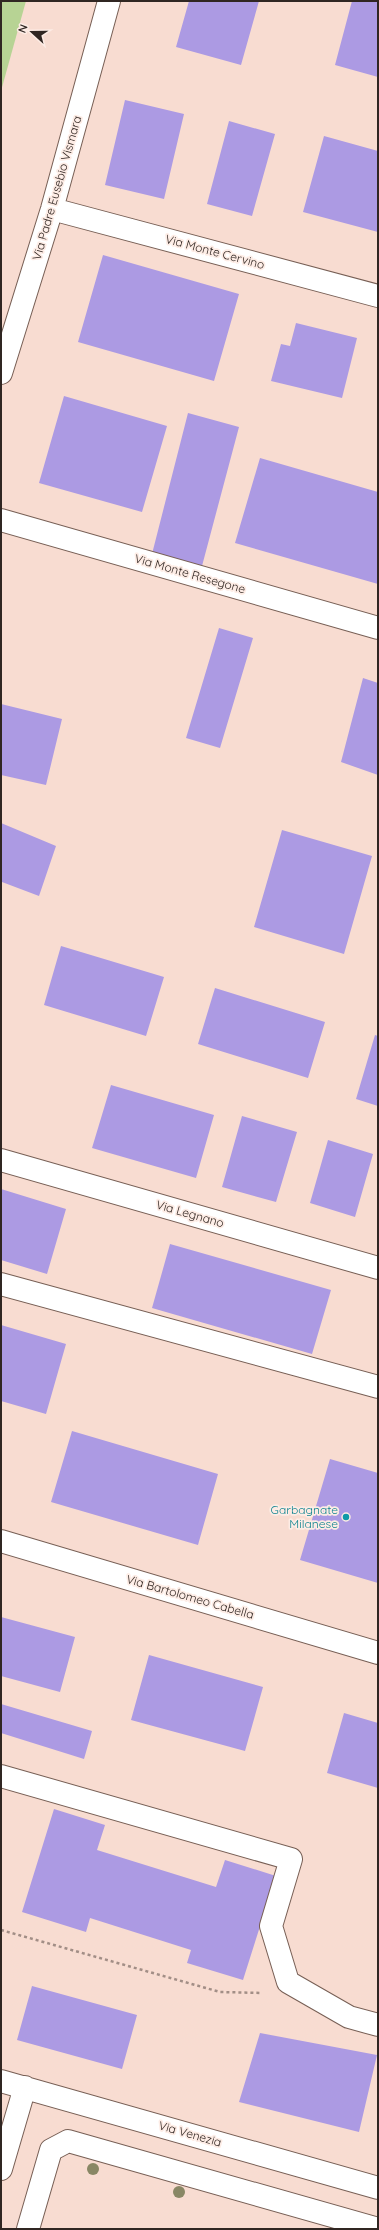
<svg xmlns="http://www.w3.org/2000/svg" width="379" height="2230" font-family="Quicksand,sans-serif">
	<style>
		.green { fill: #b7d394 }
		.building { fill: #ac9ae3 }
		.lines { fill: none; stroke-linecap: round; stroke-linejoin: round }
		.minor-casing { stroke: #775f55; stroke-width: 24 }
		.path { stroke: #a28e86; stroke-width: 2.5; stroke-dasharray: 3 3; stroke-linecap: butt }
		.minor { stroke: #fff; stroke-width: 22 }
		.tree { fill: #898765 }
		.culture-dot { fill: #0f9aa8; stroke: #fdece5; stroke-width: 1.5 }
		.labels { text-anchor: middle; stroke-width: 3.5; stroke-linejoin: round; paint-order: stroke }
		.street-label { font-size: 12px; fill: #302622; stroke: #fdece5 }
		.culture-label { font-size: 12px; fill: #0d838f; stroke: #fdece5; text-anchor: end }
	</style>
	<rect width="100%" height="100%" fill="#f8dcd1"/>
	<path class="green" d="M1 1H26L1 91Z"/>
	<path class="building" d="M189 1H259L241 65 176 47Z
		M352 1H378V77L335 65Z
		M125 100 184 114 164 199 105 185Z
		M229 121 275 134 252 216 207 204Z
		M324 136 378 151V232L303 212Z
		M103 255 239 294 214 381 78 342Z
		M296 323 357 338 342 398 271 381 281 344 290 346Z
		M64 396 167 426 142 512 39 483Z
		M188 413 239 427 202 566 152 554Z
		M260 458 378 492V584L235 543Z
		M219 628 253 638 220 748 186 738Z
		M363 678 378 683V775L341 762Z
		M1 704 62 719 46 785 1 775Z
		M1 823 56 846 39 896 2 882 1 885Z
		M282 830 372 856 344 954 254 927Z
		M61 946 164 977 146 1036 44 1005Z
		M215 988 325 1022 308 1078 198 1044Z
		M375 1035 378 1036V1106L356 1099Z
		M111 1085 214 1115 196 1178 92 1148Z
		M242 1116 297 1132 276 1202 222 1187Z
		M328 1140 373 1154 355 1217 310 1203Z
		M1 1189 66 1209 47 1274 1 1260Z
		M170 1244 331 1290 312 1354 152 1308Z
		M1 1325 66 1344 46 1414 1 1401Z
		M72 1431 218 1474 198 1545 51 1502Z
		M330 1459 378 1473V1583L300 1560Z
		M1 1617 75 1637 60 1692 1 1676Z
		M149 1655 263 1687 245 1751 131 1720Z
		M1 1704 92 1731 84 1759 1 1733Z
		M344 1713 378 1723V1788L327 1773Z
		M54 1809 105 1825 97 1850 216 1887 225 1860 276 1876 243 1980 187 1963 191 1950 90 1918 86 1932 22 1912Z
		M32 1986 137 2015 122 2069 17 2040Z
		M260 2033 377 2055 359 2132 239 2102Z"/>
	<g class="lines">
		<defs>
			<path id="minor" d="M52 209 378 296
				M1 373 52 209 109 1
				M1 520 378 628
				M1 1160 378 1268
				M1 1284 378 1387
				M1 1541 378 1653
				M1 1776 291 1859 271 1926 288 1982 349 2017 378 2025
				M1 2081 378 2188
				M1 2169 25 2087
				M28 2229 51 2150 68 2141 378 2229"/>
		</defs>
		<use href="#minor" class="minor-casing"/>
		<path class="path" d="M1 1930 220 1992 262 1993"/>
		<use href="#minor" class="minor"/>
	</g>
	<g class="tree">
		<circle cx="93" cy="2169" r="6"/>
		<circle cx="179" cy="2192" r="6"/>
	</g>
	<circle class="culture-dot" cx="346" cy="1517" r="4"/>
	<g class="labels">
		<g class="street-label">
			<text transform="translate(57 188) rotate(-74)" y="4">Via Padre Eusebio Vismara</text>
			<text transform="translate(215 252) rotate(15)" y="4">Via Monte Cervino</text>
			<text transform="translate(190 574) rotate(16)" y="4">Via Monte Resegone</text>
			<text transform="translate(190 1214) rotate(16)" y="4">Via Legnano</text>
			<text transform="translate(190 1597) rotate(16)" y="4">Via Bartolomeo Cabella</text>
			<text transform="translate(190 2134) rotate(16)" y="4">Via Venezia</text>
		</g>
		<g class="culture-label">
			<text x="338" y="1514">Garbagnate<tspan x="338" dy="14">Milanese</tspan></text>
		</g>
	</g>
	<rect width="379" height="2230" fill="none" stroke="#302622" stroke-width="4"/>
	<g transform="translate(32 32) rotate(291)" stroke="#fdece5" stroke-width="3" paint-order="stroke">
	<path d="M0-3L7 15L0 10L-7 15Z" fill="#302622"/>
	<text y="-6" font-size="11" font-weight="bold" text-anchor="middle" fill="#302622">N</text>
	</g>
</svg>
